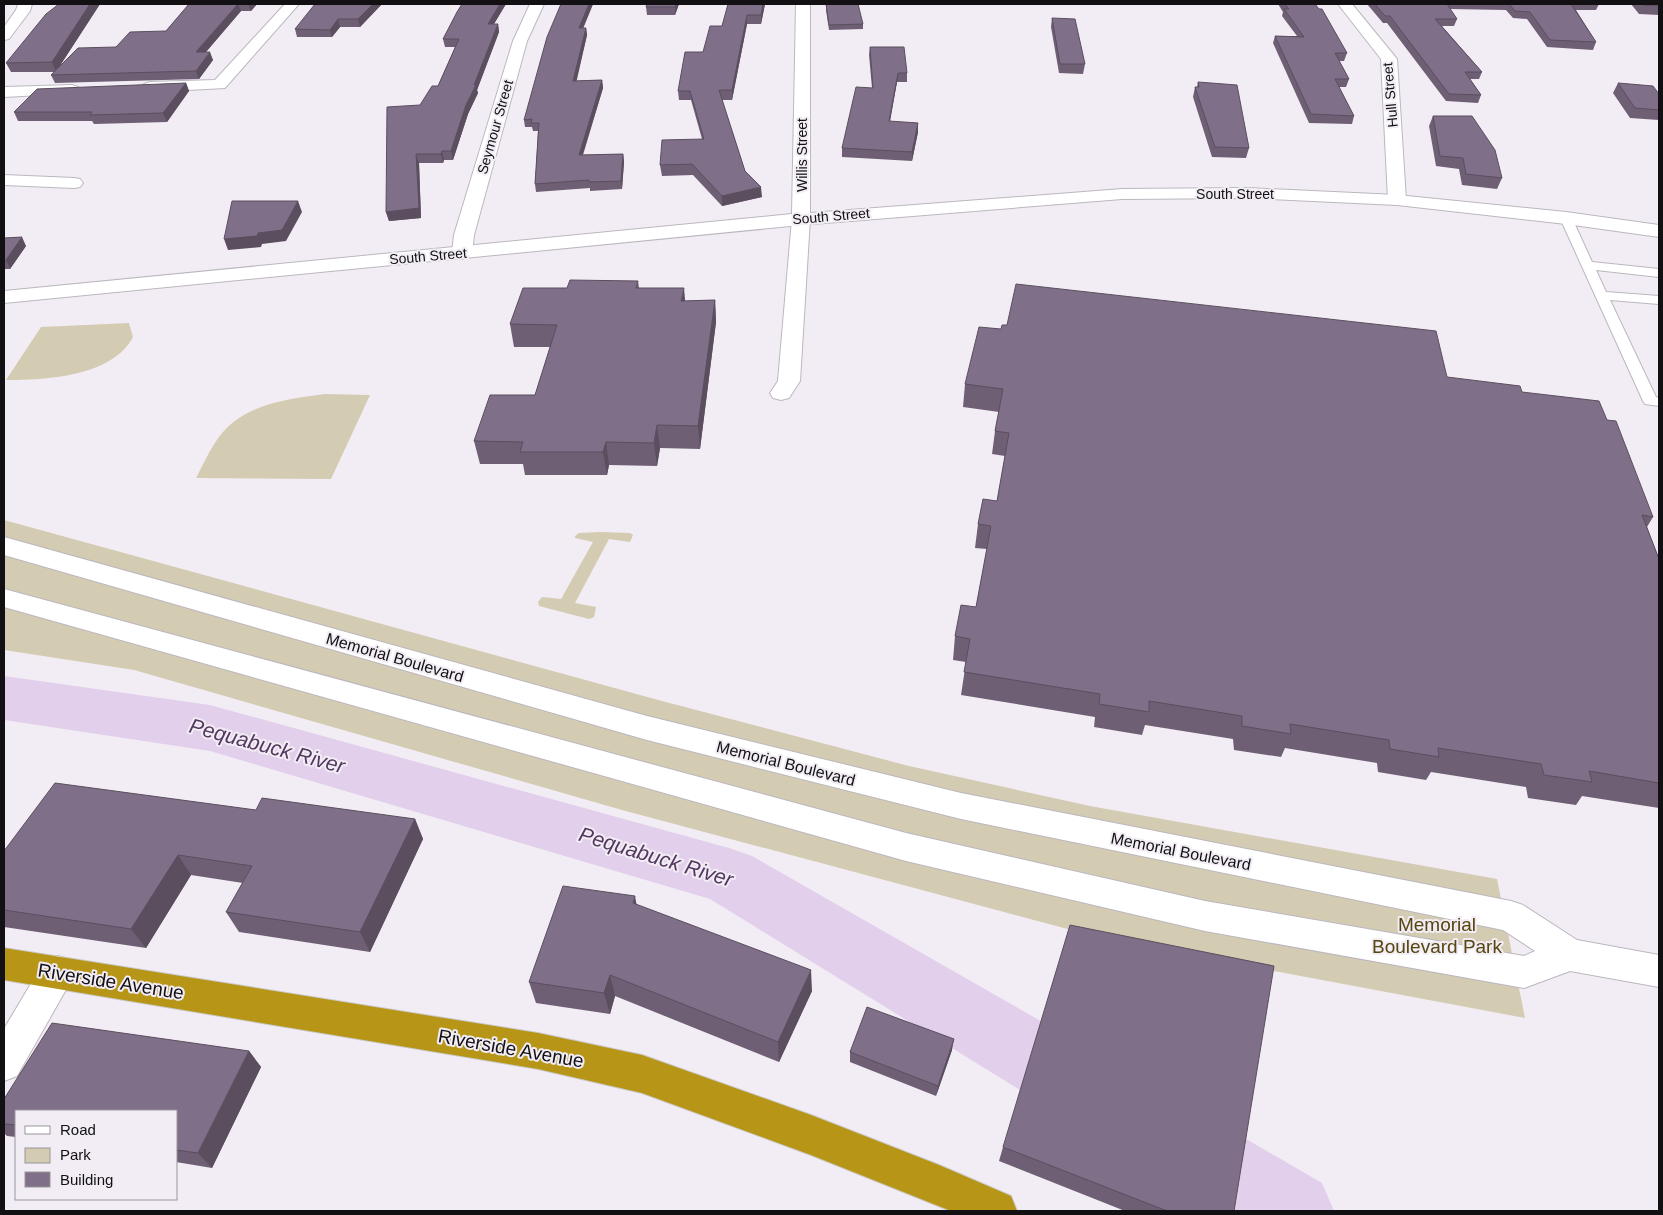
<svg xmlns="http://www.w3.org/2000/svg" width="1663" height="1215" font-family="Helvetica,sans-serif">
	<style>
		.green { fill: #d3cbb2 }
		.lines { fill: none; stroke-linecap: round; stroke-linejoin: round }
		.river { fill: #e2cfeb; fill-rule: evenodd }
		.lane-casing { stroke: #bcb7bf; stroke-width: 2 }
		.street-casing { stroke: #bcb7bf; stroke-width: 2 }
		.secondary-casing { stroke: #bcb7bf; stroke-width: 2 }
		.highway-casing { stroke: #cbcacb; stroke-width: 2 }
		.lane { fill: #fff; fill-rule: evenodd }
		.street { fill: #fff; fill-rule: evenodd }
		.secondary { fill: #fff; fill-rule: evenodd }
		.highway { fill: #b79517; fill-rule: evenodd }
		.wall { fill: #6e5f75 }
		.shaded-wall { fill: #5a4e5f }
		.building { fill: #806f88; stroke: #5a4e5f }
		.labels { text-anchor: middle; stroke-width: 4; stroke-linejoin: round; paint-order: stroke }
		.far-street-label { font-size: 14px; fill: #121013; stroke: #f2edf4 }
		.street-label { font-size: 16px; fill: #121013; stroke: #f2edf4 }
		.near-park-label { font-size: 19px; fill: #55450e; stroke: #f2edf4 }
		.near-street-label { font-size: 19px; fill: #121013; stroke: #f2edf4 }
		.near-water-label { font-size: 21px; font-style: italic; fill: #533860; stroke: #f2edf4 }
	</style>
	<rect width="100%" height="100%" fill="#f2edf4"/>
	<path class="green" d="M129 323 133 337C112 377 45 380 6 380L41 327Z
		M325 394 370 395 331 479 196 478C203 465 210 449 219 437 244 404 287 399 325 394Z
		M4 520 662 701 909 766 1090 806 1497 879 1525 1018 1109 940 622 810 134 670 4 650Z
		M601 532 630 533 633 535 630 542 609 539 575 603 596 607 594 617 589 619 539 606 538 602 542 597 561 599 593 542 575 538V536L579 533Z"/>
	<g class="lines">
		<path class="river" d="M4 676 210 705 729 848 752 856 1121 1067 1132 1093 1121 1119 1094 1130 1067 1119 710 899 210 751 4 720Z
			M1176 1102 1203 1114 1322 1183 1334 1211H1219L1149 1168 1137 1141 1149 1114Z"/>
		<defs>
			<path id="lane" d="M1566 214 1572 218 1592 262 1659 269V277L1596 270 1606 292 1659 296V304L1610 300 1656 397 1659 398V406L1645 404 1643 401 1560 218Z"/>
			<path id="street" d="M18 4H32L30 11 9 39 4 40V27L16 10Z
				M285 4H299L225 88 150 92 144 90 142 87 144 84 150 82 215 80Z
				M530 4H544L527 41 474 235 472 253 469 257 462 259 455 257 452 253 454 235 513 41Z
				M1338 4H1352L1397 59 1406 200 1403 204 1397 205 1391 204 1388 200 1381 59Z
				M72 85 78 87 80 90 78 93 4 97V87Z
				M4 175 74 178 80 179 83 183 80 187 74 188 4 185Z
				M801 213 808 215 810 219 800 381 789 398 781 400 773 398 770 393 778 381 792 219 794 215Z
				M58 956 71 960 76 972 17 1076 4 1081V1029L45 960Z"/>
			<path id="secondary" d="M796 4H810V213L1122 189 1248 188 1397 195 1566 212 1659 225V237L1566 224 1397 205 1248 198 1122 199 801 225 4 303V291L792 214Z
				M4 537 647 716 961 793 1511 901 1523 905 1577 940 1659 955V987L1570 971 1524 988 1205 931 906 861 4 607V589L906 833 1205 901 1524 956 1535 951 1503 930 961 819 647 740 4 555Z"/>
			<path id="highway" d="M4 948 538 1033 642 1055 811 1115 939 1165 1011 1196 1017 1211H951L811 1155 642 1093 538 1069 4 980Z"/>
		</defs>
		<use href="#lane" class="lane-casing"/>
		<use href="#street" class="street-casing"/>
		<use href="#secondary" class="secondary-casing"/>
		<use href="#highway" class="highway-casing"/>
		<use href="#lane" class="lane"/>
		<use href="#street" class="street"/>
		<use href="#secondary" class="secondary"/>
		<use href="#highway" class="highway"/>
	</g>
	<path class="wall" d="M59 4H100L59 67 116 47 166 31 189 4H257L251 11H241L206 52 213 60 199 79 55 83 51 75 55 72H11L6 63Z
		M382 4 360 27H340L332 37H297L295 29Z
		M462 4H506L494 24H498L499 32 477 90 478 93 468 114 453 160H444L443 163H419L421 218 389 221 386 212 420 105 438 86 455 47H445L443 39Z
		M561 4H593L583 28H586L587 35 576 81 602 80 603 88 583 155 623 154 624 162 622 189 590 191V188L536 192 535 184 538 131H533L532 127H525L524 120Z
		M647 4H679L675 15H647L646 7Z
		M728 4H765L761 24H747L732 100H722L745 171 762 197 722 206 693 175 662 176 660 165 702 139 691 100H679L678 91 703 52 722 26Z
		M826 4 863 24V29L829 30 826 10Z
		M1278 4H1315L1347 53 1344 61H1339L1349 79 1346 87H1339L1354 116 1352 124 1309 123 1273 43 1275 36H1297L1282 16 1283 12Z
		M1367 4H1599L1596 10H1576L1596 42 1593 50 1547 47 1527 19 1513 18 1506 10 1450 9 1457 19 1454 26H1442L1482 72 1479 79H1470L1481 95 1478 103 1446 101 1387 23H1383Z
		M1631 4H1659V15L1639 14Z
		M1052 18 1085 64 1083 74 1059 73 1051 27Z
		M870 47 907 73V82H897L890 122 918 123V132L912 161 842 157V148L872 88 869 55Z
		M1198 82 1249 148 1246 158 1212 157 1193 97 1195 87H1197Z
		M186 83 189 91 167 122 94 124 92 121H18L14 112Z
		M1618 83 1659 94V120L1630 118 1613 93Z
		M1433 116 1502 178 1497 189 1462 185 1459 169 1436 166 1429 126Z
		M4 238 26 246 10 269H4Z
		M638 281 639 288 685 301 715 300 716 322 700 449 660 448 657 466 609 465 607 475H525L523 464H480L474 441 535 395 550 347H514L510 324 567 288Z
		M1447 377 1522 392 1607 420 1653 517 1647 527 1659 559V808L1582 796 1576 805 1528 798 1526 787 1431 772 1426 780 1378 772 1377 763 1285 748 1281 757 1234 750 1233 739 1145 725 1142 735 1094 727 1095 717 961 695 966 662 953 660 955 636 976 607 987 549 975 548 978 524 997 501 1005 456 992 454 995 431 999 412 963 407 965 384Z
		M256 810 415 819 423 839 370 952 239 932 226 912 243 883 191 875 146 948 4 927V851Z
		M636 904 812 991 779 1062 615 996 610 1014 536 1003 529 982Z
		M952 1050 936 1096 850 1062V1052Z
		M249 1051 261 1067 212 1168 176 1162V1111H16V1137L7 1136 4 1133V1099Z
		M1003 1147 1234 1211H1125L999 1161Z"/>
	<path class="shaded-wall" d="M90 4H100L56 72 52 62Z
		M238 4 241 11 199 60 196 52Z
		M248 4H257L251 11Z
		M373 4H382L360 27 358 19Z
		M500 4H506L489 32 488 24Z
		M589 4H593L580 36 579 28Z
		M676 4H679L675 15V7Z
		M763 4H765L761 24V15Z
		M747 15V24L732 100V90Z
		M338 19 340 27 332 37 330 30Z
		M498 24 499 32 477 90 478 93 468 114 453 160 451 151 466 105Z
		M586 28 587 35 575 88 573 81Z
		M210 52 213 60 199 79 196 71Z
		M898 73 897 82 888 130 889 121Z
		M602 80 603 88 580 163 579 155Z
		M186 83 189 91 167 122 163 113Z
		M918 123V132L912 161V152Z
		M442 151 444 160 443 163 441 154Z
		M416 154 419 163 421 218 389 221 386 212Z
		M623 154 624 162 622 189 621 181Z
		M761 187 762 197 722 206V196Z
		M298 201 302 212 286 241 262 244 261 247 228 250 224 239 258 233Z
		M22 237 26 246 10 269 6 260Z
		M684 288 686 310 681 301Z
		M715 300 716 322 700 449 698 426Z
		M657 425 660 448 657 466 654 443Z
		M606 442 609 465 607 475 603 452Z
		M415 819 423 839 370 952 360 932Z
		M178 855 191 875 146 948 131 929Z
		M635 896 639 918 633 903Z
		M811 970 812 991 779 1062 778 1042Z
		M610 975 615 996 610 1014 604 993Z
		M954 1039 952 1050 936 1096 938 1086Z
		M249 1051 261 1067 212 1168 198 1153Z"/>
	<path class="building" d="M59 4H90L52 62 6 63 46 14Z
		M189 4H238L196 52H210L196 71 51 75 78 48 116 47 130 32 166 31Z
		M315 4H373L358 19H338L330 30 295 29Z
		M462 4H500L488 24H498L474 85H476L466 105 451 151H442L441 154H416L419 208 386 212 387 107 420 105 432 86H438L459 39H443L457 12Z
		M561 4H589L579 28H586L573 81 602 80 579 155 623 154 621 181 589 182V180L535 184 539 123H531L532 119 524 120 547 37Z
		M647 4H676L675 7H646Z
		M728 4H763L761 15H747L732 90H719L745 171 761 187 722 196 692 164 660 165 662 140 704 139 690 91H678L685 52H703L710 26H722Z
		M826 4H858L863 24 829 25Z
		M1285 4H1315L1319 9H1322L1347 53H1335L1349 79H1335L1354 116 1311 114 1275 36 1304 37 1284 9H1289Z
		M1375 4H1447L1457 19H1435L1482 72H1465L1481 95 1449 94 1390 16H1385Z
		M1509 4H1571L1596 42 1550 40 1530 12 1515 11Z
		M1642 4H1659V6L1643 5Z
		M1052 18 1075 19 1085 64H1060Z
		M870 47H904L907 73H898L889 121 918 123 912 152 842 148 856 87 873 88Z
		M1198 82 1237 85 1249 148 1215 147 1195 87H1199Z
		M186 83 163 113 90 115 92 112H14L37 89Z
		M1618 83 1653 86 1659 94V110L1635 108Z
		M1433 116H1472L1495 150 1502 178 1466 174 1463 158 1440 156Z
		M232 201H298L282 230 258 233 257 236 224 239Z
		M22 237 6 260 4 261V238Z
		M570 280 638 281 636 288H684L681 301 715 300 698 426 657 425 654 443 606 442 603 452H520L523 442 474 441 490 395H535L557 325 510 324 523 288H567Z
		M1016 284 1436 331 1447 377 1520 386 1522 392 1599 401 1607 420 1616 421 1653 517 1642 515 1659 559V783L1589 771 1592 782 1544 775 1541 764 1438 748 1439 757 1390 749 1389 740 1290 724 1291 734 1242 726V716L1149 701V712L1099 704 1100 694 964 672 970 639 955 636 961 605 976 607 991 526 978 524 983 499 997 501 1009 433 995 431 1003 389 965 384 979 327 1001 329 1002 325H1007Z
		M55 783 256 810 262 798 415 819 360 932 226 912 252 866 178 855 131 929 4 910V851Z
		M563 886 635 896 633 903 811 970 778 1042 610 975 604 993 529 982Z
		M1070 925 1274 966 1234 1211H1167L1003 1147Z
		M867 1007 954 1039 938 1086 850 1052Z
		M52 1023 249 1051 198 1153 176 1150V1111H16V1125L4 1124V1099Z"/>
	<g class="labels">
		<g class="far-street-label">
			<text transform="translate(1390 95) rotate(-95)" y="5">Hull Street</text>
			<text transform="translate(495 127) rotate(-74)" y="5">Seymour Street</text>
			<text transform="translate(802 155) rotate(-90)" y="5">Willis Street</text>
			<text x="1235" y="199">South Street</text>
			<text transform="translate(831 216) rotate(-5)" y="5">South Street</text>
			<text transform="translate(428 256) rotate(-5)" y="5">South Street</text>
		</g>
		<g class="street-label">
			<text transform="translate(395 657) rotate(16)" y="6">Memorial Boulevard</text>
			<text transform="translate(786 763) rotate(14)" y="6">Memorial Boulevard</text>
			<text transform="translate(1181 851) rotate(11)" y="6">Memorial Boulevard</text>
		</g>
		<g class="near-park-label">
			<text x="1437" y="931">Memorial<tspan x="1437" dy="22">Boulevard Park</tspan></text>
		</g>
		<g class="near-street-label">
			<text transform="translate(111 981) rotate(9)" y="7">Riverside Avenue</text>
			<text transform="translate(511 1048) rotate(10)" y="7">Riverside Avenue</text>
		</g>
		<g class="near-water-label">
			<text transform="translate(267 746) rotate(15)" y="7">Pequabuck River</text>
			<text transform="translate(656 857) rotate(17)" y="7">Pequabuck River</text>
		</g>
	</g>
	<rect width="1663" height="1215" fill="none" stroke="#121013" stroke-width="10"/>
	<rect x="15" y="1110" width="162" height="90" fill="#f2edf4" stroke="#98959a"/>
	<rect x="25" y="1126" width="25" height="8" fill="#ffffff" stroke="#98959a"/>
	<text x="60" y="1135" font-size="15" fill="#121013">Road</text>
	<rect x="25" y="1148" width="25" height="15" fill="#d3cbb2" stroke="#98959a"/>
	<text x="60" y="1160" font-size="15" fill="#121013">Park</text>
	<rect x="25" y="1172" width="25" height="15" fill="#806f88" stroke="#98959a"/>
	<text x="60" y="1185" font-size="15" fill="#121013">Building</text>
</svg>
